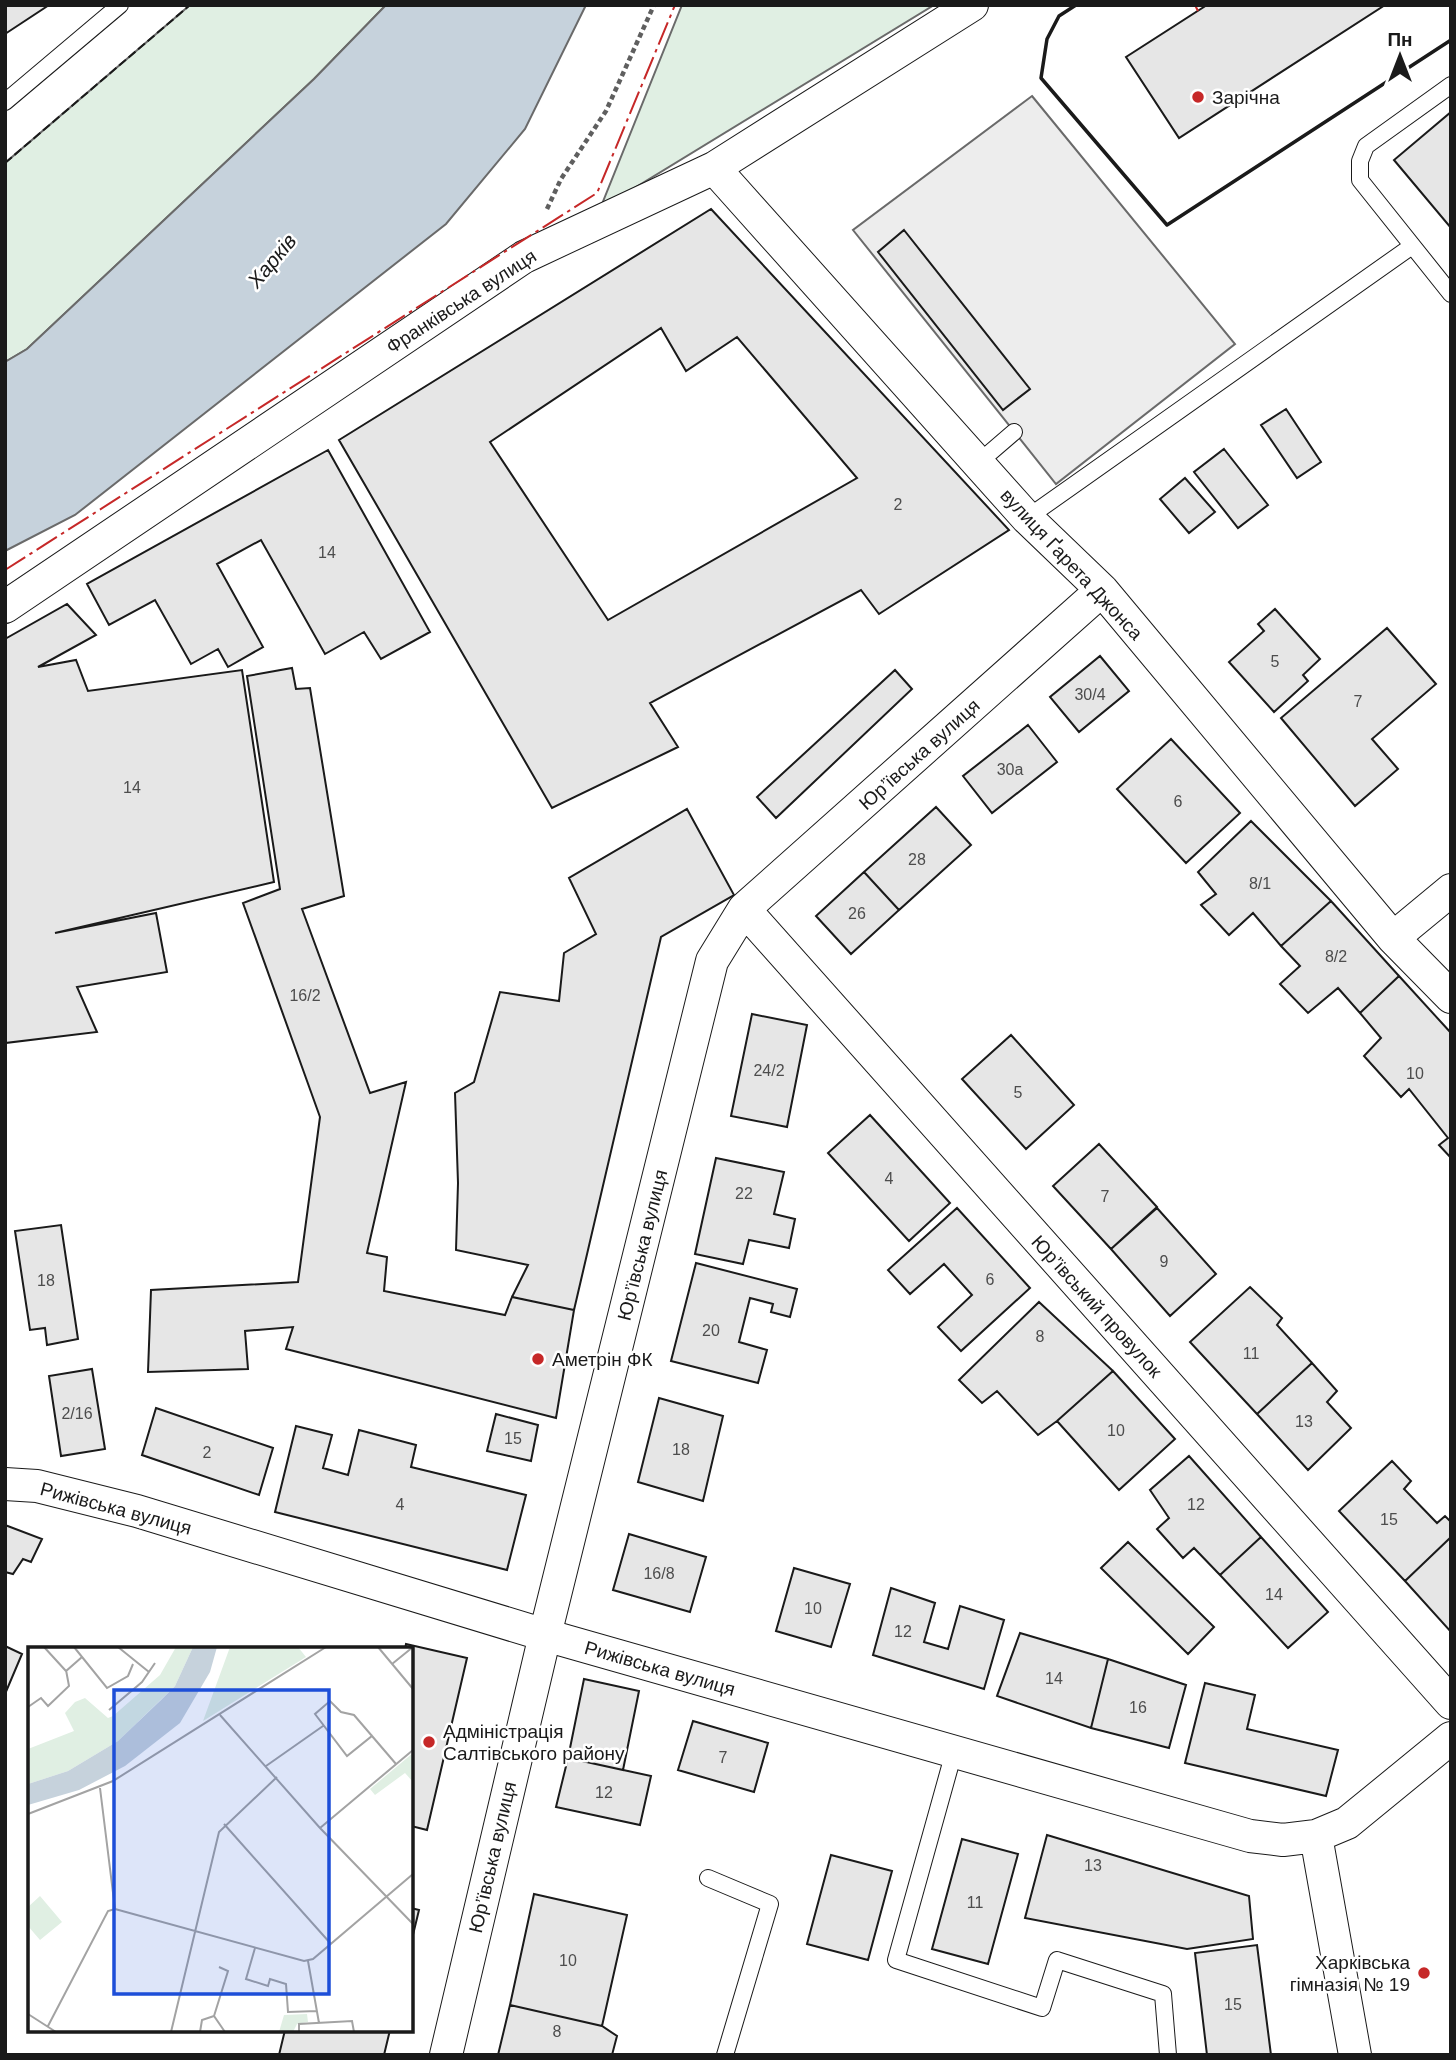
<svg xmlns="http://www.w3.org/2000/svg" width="1456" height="2060" font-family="Arial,sans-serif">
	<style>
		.green { fill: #e0efe3; stroke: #6a6a6a; stroke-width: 2 }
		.parking { fill: #ededed; stroke: #6a6a6a; stroke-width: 2 }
		.water { fill: #c6d2dc; stroke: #6a6a6a; stroke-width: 2 }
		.building { fill: #e6e6e6; stroke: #1a1a1a; stroke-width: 2; fill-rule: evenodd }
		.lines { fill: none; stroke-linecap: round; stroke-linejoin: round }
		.service-casing { stroke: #1a1a1a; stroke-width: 18 }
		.minor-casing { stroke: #1a1a1a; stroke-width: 34 }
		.path { stroke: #5f5f5f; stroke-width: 4.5; stroke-dasharray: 5 3.5; stroke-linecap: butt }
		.service { stroke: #fff; stroke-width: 16 }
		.minor { stroke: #fff; stroke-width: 32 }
		.fence { stroke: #1a1a1a; stroke-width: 2; stroke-dasharray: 9 3.5; stroke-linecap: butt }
		.wall { stroke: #1a1a1a; stroke-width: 3.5 }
		.power { stroke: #c62828; stroke-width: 2; stroke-dasharray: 24 5 3.5 5; stroke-linecap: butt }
		.poi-dot { fill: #c62828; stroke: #fff; stroke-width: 2.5 }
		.labels { text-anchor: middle; stroke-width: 5; stroke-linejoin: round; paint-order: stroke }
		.number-label { font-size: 16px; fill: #4d4d4d }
		.poi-label { font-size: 19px; fill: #1a1a1a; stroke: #fff; text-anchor: start }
		.street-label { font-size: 19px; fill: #1a1a1a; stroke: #fff }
		.water-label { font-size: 21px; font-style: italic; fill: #1a1a1a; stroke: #fff }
		.inset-road { fill: none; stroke: #a3a3a3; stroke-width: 2 }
		.view { fill: #1d4ed8; fill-opacity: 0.15; stroke: #1d4ed8; stroke-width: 3.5 }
		.inset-edge { fill: none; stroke: #1a1a1a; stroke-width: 3.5 }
	</style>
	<rect width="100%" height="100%" fill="#fff"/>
	<path class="green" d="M190 5H386L314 79 27 349 5 362V163Z
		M682 5H934L600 209Z"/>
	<path class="parking" d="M1032 96 1235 344 1056 484 853 230Z"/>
	<path class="water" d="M386 5H586L525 129 446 224 75 515 5 551V362L27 349 314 79Z"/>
	<path class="building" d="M5 5H49L5 34Z
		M1207 5H1385L1179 138 1126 57Z
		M1451 112V228L1394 160Z
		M711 209 1009 530 879 614 861 590 650 703 678 747 552 808 339 440ZM661 328 686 371 737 337 857 478 608 620 490 442Z
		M904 230 1030 389 1003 410 878 252Z
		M1286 409 1321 462 1297 478 1261 425Z
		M1224 449 1268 505 1238 528 1194 472Z
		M328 450 430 632 381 659 364 632 325 654 261 540 217 564 263 647 228 667 218 649 191 664 155 600 109 625 87 584Z
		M1185 478 1215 512 1189 533 1160 499Z
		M67 604 96 635 38 667 76 660 88 691 242 670 274 882 55 933 156 913 167 972 77 987 97 1032 5 1043V639Z
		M1275 609 1320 659 1303 675 1308 681 1274 712 1229 662 1264 631 1258 624Z
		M1387 628 1436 684 1372 739 1398 769 1355 806 1281 718Z
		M1100 656 1129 691 1079 732 1050 697Z
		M292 668 296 689 310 688 344 896 302 909 370 1093 406 1082 367 1253 387 1257 384 1291 505 1315 512 1297 574 1310 556 1418 286 1349 293 1327 245 1331 248 1369 148 1372 151 1290 298 1282 320 1117 243 903 280 889 247 676Z
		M895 670 912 689 776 818 757 797Z
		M1028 725 1057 762 992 813 963 776Z
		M1171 739 1240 813 1186 863 1117 789Z
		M936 807 971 845 899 910 864 872Z
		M687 809 734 895 661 937 574 1310 512 1297 528 1265 456 1250 458 1183 455 1093 474 1082 500 992 559 1001 564 953 596 934 569 878Z
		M1251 821 1331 901 1281 946 1253 913 1229 935 1201 905 1216 894 1198 872Z
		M864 872 899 910 851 954 816 916Z
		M1331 901 1399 976 1360 1013 1338 988 1308 1013 1280 984 1300 966 1281 946Z
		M1399 976 1451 1033V1158L1439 1145 1448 1138 1409 1089 1401 1097 1364 1056 1381 1038 1360 1013Z
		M752 1014 807 1025 787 1127 731 1116Z
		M1011 1035 1074 1105 1026 1149 962 1079Z
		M870 1115 950 1203 909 1241 828 1153Z
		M1099 1144 1157 1207 1111 1249 1053 1186Z
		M716 1158 784 1172 774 1214 795 1219 789 1248 749 1240 743 1264 695 1254Z
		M957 1208 1030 1288 961 1351 938 1327 972 1295 944 1264 910 1294 888 1270Z
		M1157 1208 1216 1274 1170 1316 1111 1249Z
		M61 1225 78 1339 47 1345 45 1328 30 1330 15 1231Z
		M696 1263 797 1289 790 1317 771 1312 773 1304 750 1298 739 1342 767 1350 758 1383 671 1361Z
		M1250 1287 1282 1318 1277 1325 1312 1363 1257 1414 1190 1342Z
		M1039 1302 1113 1371 1057 1421 1038 1435 997 1391 982 1403 959 1380Z
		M1312 1363 1337 1391 1327 1402 1351 1428 1308 1470 1257 1414Z
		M92 1369 105 1449 61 1456 49 1376Z
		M1113 1371 1175 1439 1119 1490 1057 1421Z
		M659 1398 723 1416 703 1501 638 1482Z
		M156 1408 273 1448 259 1495 142 1455Z
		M496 1414 538 1425 531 1461 487 1451Z
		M296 1426 332 1435 323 1468 348 1475 359 1430 416 1445 411 1467 526 1495 507 1570 275 1512Z
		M1189 1456 1261 1537 1220 1575 1194 1548 1183 1558 1157 1529 1169 1518 1150 1490Z
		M1392 1461 1411 1481 1404 1489 1437 1523 1445 1516 1451 1522V1537L1405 1581 1339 1511Z
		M5 1525 42 1539 31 1562 23 1559 13 1574 5 1572Z
		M629 1534 706 1557 690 1612 613 1590Z
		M1261 1537 1328 1612 1288 1648 1220 1575Z
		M1451 1537V1632L1405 1581Z
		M1128 1542 1214 1627 1188 1654 1101 1568Z
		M794 1568 850 1584 831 1647 776 1631Z
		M891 1588 935 1603 924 1642 948 1649 960 1606 1004 1620 984 1689 873 1655Z
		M1020 1633 1108 1659 1091 1728 997 1696Z
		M406 1644 467 1658 427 1830 411 1826V1649H405Z
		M5 1646 22 1654 5 1694Z
		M1108 1659 1186 1685 1169 1748 1091 1728Z
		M584 1679 639 1691 623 1770 568 1758Z
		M1205 1683 1255 1695 1247 1729 1338 1750 1326 1796 1185 1763Z
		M693 1721 768 1743 754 1792 678 1770Z
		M568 1758 651 1776 640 1825 556 1807Z
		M1047 1835 1249 1896 1253 1939 1187 1949 1025 1918Z
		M962 1839 1018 1854 988 1964 932 1949Z
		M831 1855 892 1871 868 1960 807 1944Z
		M534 1894 627 1915 602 2026 510 2005Z
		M411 1908 419 1910 411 1943Z
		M1257 1945 1271 2055H1207L1195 1953Z
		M510 2005 602 2026 617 2036 612 2055H498Z
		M285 2030H390L384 2055H279Z"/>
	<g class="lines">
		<defs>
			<path id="service" d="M1451 85 1366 146 1360 161V180L1451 294
				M5 102 120 5
				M978 463 1014 432
				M1027 518 1412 246
				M954 1752 896 1960 1042 2008 1057 1960 1163 1994 1168 2055
				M708 1878 770 1904 725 2055"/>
			<path id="minor" d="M714 168 1027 518 1102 590 1393 938 1451 997
				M5 607 524 257 714 168 972 5
				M744 909 1451 1703
				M1393 938 1451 890
				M5 1484 37 1486 137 1511 545 1635 1250 1836 1283 1840 1316 1836 1347 1823 1451 1738
				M1316 1836 1355 2055
				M446 2055 545 1635 712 961 744 909 1102 590"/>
		</defs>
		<use href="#service" class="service-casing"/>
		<use href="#minor" class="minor-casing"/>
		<path class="path" d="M547 209 561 179 606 111 654 5"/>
		<use href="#service" class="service"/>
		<use href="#minor" class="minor"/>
		<path class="fence" d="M5 163 190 5"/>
		<path class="wall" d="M1076 5 1059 16 1047 39 1041 78 1167 225 1451 40"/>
		<path class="power" d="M1195 5 1198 11
			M5 570 597 193 675 5"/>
	</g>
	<g class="poi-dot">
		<circle cx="1198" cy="97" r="7"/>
		<circle cx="538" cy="1359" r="7"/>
		<circle cx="429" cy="1742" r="7"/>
		<circle cx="1424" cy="1973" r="7"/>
	</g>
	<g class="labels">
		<g class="number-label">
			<text x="898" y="510">2</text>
			<text x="327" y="558">14</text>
			<text x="1275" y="667">5</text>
			<text x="1090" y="700">30/4</text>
			<text x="1358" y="707">7</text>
			<text x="1010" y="775">30а</text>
			<text x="132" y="793">14</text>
			<text x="1178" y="807">6</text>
			<text x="917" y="865">28</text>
			<text x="1260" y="889">8/1</text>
			<text x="857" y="919">26</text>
			<text x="1336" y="962">8/2</text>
			<text x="305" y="1001">16/2</text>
			<text x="769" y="1076">24/2</text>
			<text x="1415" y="1079">10</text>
			<text x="1018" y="1098">5</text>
			<text x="889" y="1184">4</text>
			<text x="744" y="1199">22</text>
			<text x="1105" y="1202">7</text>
			<text x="1164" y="1267">9</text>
			<text x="990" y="1285">6</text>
			<text x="46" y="1286">18</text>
			<text x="711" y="1336">20</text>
			<text x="1040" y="1342">8</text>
			<text x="1251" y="1359">11</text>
			<text x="77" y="1419">2/16</text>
			<text x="1304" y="1427">13</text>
			<text x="1116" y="1436">10</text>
			<text x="513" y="1444">15</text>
			<text x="681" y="1455">18</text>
			<text x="207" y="1458">2</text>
			<text x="400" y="1510">4</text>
			<text x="1196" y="1510">12</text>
			<text x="1389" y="1525">15</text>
			<text x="659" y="1579">16/8</text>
			<text x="1274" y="1600">14</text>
			<text x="813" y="1614">10</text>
			<text x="903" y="1637">12</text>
			<text x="1054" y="1684">14</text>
			<text x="1138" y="1713">16</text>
			<text x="723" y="1763">7</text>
			<text x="604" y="1798">12</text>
			<text x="1093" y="1871">13</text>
			<text x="975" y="1908">11</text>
			<text x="568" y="1966">10</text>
			<text x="1233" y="2010">15</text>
			<text x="557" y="2037">8</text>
		</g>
		<g class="poi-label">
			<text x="1212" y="104">Зарічна</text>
			<text x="552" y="1366">Аметрін ФК</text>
			<text x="443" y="1738">Адміністрація<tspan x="443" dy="22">Салтівського району</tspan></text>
			<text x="1410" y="1969" text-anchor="end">Харківська<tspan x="1410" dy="22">гімназія № 19</tspan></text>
		</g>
		<g class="street-label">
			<text transform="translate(461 301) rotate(-33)" y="7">Франківська вулиця</text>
			<text transform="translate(1072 564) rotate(47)" y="7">вулиця Ґарета Джонса</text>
			<text transform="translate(919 754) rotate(-42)" y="7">Юр’ївська вулиця</text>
			<text transform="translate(642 1245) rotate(-76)" y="7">Юр’ївська вулиця</text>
			<text transform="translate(1097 1306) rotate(48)" y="7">Юр’ївський провулок</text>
			<text transform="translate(116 1508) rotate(15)" y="7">Рижівська вулиця</text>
			<text transform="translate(660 1668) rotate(16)" y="7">Рижівська вулиця</text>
			<text transform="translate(492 1857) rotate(-77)" y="7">Юр’ївська вулиця</text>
		</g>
		<g class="water-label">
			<text transform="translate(272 261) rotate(-50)" y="7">Харків</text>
		</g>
	</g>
	<g transform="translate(28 1647)">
		<rect width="385" height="385" fill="#fff"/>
		<path d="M148 0H165L147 39 90 94 40 124 0 137V102L46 84 37 66 47 55 57 51 80 71 85 69 132 28ZM202 0H270L278 10 175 74ZM385 106V135L377 126 347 148 342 142ZM12 249 34 275 12 293 0 279V260ZM279 367 280 375 269 377 265 385H251L256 368Z" fill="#e0efe3"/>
		<path d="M165 0H189L182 25 152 76 97 119 51 143 0 158V137L40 124 90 94 132 54 147 39Z" fill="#c6d2dc"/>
		<path class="inset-road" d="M16 0 38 24 54 10M46 0 79 41 100 29 105 17M90 0 121 25M350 0 385 42M364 17 385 0M0 60 13 51 20 59 41 39 38 23M81 63 114 35 127 16M192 68 292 181 385 277M344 89 326 68 313 65 302 54 287 67 319 109 344 89 368 117M238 119 295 79M72 141 87 262M0 167 85 134 298 0M196 177 303 297M292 181 385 103M87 262 276 314 285 312 385 227M227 301 218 332 240 339 242 332 258 337 260 365 289 364M280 314 291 376M0 367 28 385M186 369 200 324 191 320M20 379 80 264 87 262M143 385 191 185 249 130M172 385 174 373 186 369 197 385M271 385V377L324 374 326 385"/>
		<path class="view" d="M86 43H301V347H86Z"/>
		<rect width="385" height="385" class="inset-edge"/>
	</g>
	<rect width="1456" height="2060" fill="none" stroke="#1a1a1a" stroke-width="14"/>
	<g transform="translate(1400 56)" stroke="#ffffff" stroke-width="5" paint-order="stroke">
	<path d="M0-5L12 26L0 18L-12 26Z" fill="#1a1a1a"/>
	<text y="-10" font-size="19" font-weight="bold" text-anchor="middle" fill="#1a1a1a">Пн</text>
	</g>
</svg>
